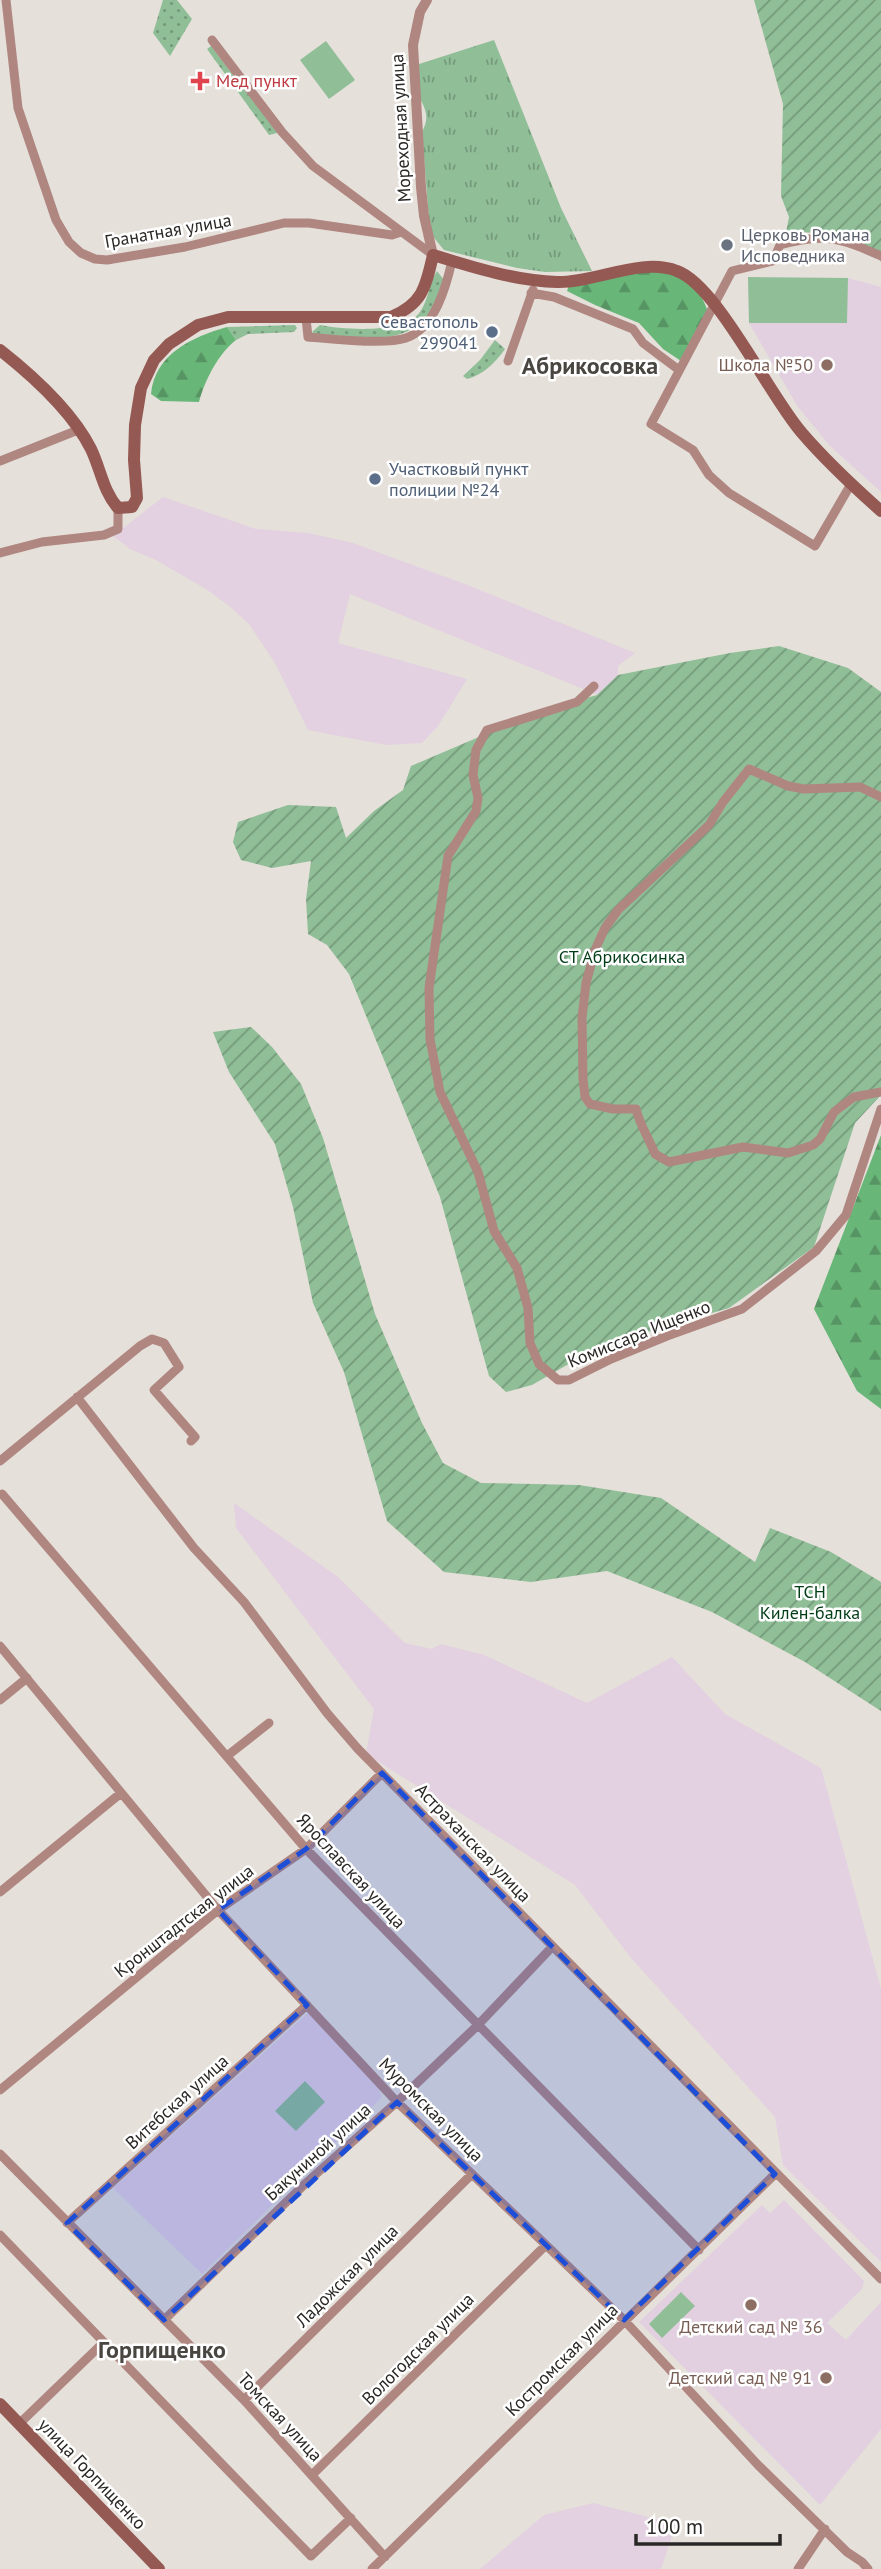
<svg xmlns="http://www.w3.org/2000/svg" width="881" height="2569" font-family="'PT Sans',sans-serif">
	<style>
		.industrial { fill: #e3d0e0 }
		.education { fill: #e2d0e1 }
		.grass { fill: url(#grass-dots) }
		.forest { fill: url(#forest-firs) }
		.park { fill: url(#park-tufts) }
		.garden { fill: url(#garden-furrows) }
		.pitch { fill: #8fbe97 }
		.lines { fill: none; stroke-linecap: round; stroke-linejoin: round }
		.minor { stroke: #b08681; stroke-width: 9 }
		.tertiary { stroke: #b08681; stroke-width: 10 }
		.secondary { stroke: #955953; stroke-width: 12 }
		.marked { fill: #1d4ed8; fill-opacity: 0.2; stroke: #1d4ed8; stroke-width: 5; stroke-dasharray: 14 9; stroke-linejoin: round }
		.health-dot { fill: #e0444e; stroke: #fff; stroke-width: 2.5 }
		.worship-dot { fill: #6b7280; stroke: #fff; stroke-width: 2.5 }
		.service-dot { fill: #5c6f8a; stroke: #fff; stroke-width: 2.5 }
		.education-dot { fill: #8d6e63; stroke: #fff; stroke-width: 2.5 }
		.labels { text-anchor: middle; stroke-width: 5; stroke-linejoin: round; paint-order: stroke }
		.health-label { font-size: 18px; fill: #be3a42; stroke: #fff; text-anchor: start }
		.street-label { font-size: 18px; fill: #2a2826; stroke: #fff }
		.worship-label { font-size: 18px; fill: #5b616d; stroke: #fff; text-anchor: start }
		.service-label { font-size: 18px; fill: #4e5e75; stroke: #fff; text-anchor: end }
		.education-label { font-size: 18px; fill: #785e54; stroke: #fff; text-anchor: end }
		.park-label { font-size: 18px; fill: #003d16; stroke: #fff }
		.district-label { font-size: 24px; font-weight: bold; fill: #494541; stroke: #fff }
	</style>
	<defs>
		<pattern id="grass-dots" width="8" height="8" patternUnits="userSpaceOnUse" patternTransform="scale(1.75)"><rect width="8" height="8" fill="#8fbe97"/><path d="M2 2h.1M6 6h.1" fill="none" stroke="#759a7b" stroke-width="1.8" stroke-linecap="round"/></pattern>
		<pattern id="forest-firs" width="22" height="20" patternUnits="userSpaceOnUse" patternTransform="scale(1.75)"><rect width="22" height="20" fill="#69b679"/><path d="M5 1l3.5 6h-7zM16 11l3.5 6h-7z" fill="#579463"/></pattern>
		<pattern id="park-tufts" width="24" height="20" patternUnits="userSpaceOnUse" patternTransform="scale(1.75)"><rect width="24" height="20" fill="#8fbe97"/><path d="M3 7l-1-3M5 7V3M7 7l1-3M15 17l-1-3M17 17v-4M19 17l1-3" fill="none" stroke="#759a7b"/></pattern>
		<pattern id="garden-furrows" width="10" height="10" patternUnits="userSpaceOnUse" patternTransform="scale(1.75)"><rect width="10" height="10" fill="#8fbe97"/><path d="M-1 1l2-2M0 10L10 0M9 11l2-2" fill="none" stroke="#759a7b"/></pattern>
	</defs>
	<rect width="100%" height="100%" fill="#e5e0da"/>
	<path class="industrial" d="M163 497 256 529 308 533 353 543 470 586 635 653 618 666V675L598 695 350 594 338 643 467 679 438 726 422 743 386 745 308 730 275 663 249 624 228 605 206 589 156 560 130 549 113 536Z
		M234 1503 338 1577 405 1643 432 1649 441 1644 484 1655 587 1703 672 1657 725 1714 821 1768 881 1989V2262L783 2165 775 2117 631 1958 575 1885 366 1754 374 1709 236 1528Z
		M593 2503 676 2524 661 2569H480L544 2515Z"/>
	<path class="education" d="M748 277 848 278 881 287V492L830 446 798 407 749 323Z
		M308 2013 378 2088 382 2097 202 2274 113 2188Z
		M784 2200 864 2281 862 2289 827 2323 846 2340 881 2302V2429L820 2505 639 2322 762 2205 770 2213Z"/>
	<path class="grass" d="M163 0H177L192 19 170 56 153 33Z
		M211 46 277 132V133L269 135 207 49Z
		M437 271 444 280C421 354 377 337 314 334L312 332 320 325C345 330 405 334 420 312 429 299 429 283 437 271Z
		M295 325 297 328 294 332 248 334 236 340 227 327Z
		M495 340 505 349C495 363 483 375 467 379L463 376 480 360Z"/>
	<path class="forest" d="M653 269C680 270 700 286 708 312L681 361 663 349 639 323 595 305 567 291 569 285Z
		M227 327 236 340C218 354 205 380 199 402L161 401 151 394C155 354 192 337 227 327Z
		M881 1135V1409L857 1391 814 1309Z"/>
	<path class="park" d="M494 40 561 208 592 271 545 272 517 268 444 250 430 233 422 132C431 115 424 108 418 94 415 86 417 73 416 65Z"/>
	<path class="garden" d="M754 0H881V262L869 247 829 233 786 232 789 217 781 196 783 104Z
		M779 646 848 668 881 692V1095L855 1123 814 1247 729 1308 600 1346 532 1385 506 1392 489 1376 440 1197 349 974 327 945 308 934 306 899 311 861 272 868 241 860 233 842 238 822 288 805 336 807 346 838 374 811 403 790 411 766 542 710 597 695 618 675 730 653Z
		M251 1027 272 1047 301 1084 323 1138 375 1314 422 1423 443 1463 481 1483 579 1485 661 1498 755 1562 770 1528 831 1552 881 1582V1711L805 1662 712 1612 607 1571 531 1582 444 1572 387 1521 344 1372 313 1303 293 1207 275 1144 229 1072 213 1032Z"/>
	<path class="pitch" d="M326 41 355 80 329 99 300 60Z
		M748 277 848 278 847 323H749Z
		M305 2081 325 2102 296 2131 275 2111Z
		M681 2292 695 2306 662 2338 649 2324Z"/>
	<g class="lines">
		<path class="minor" d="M6 0 18 108 56 220 69 242 81 253 95 259 107 260 185 247 284 223H309L392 235 401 232
			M212 40 282 132 313 166 433 255
			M531 293 554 297 633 329 643 343 679 370
			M306 318 308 337C332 339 385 345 406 338 435 328 446 287 452 261
			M508 361 533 290
			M0 461 78 430
			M851 484 815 546 729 493 709 475 693 450 651 424 732 271 773 261 780 245C824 232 840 238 881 256
			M0 553 42 542 104 535 118 529V508
			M594 686 577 702 487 730 476 750 473 775 478 798 476 811 448 856 429 988 430 1039 440 1092 478 1172 494 1231 517 1268 528 1308 530 1343 539 1364 558 1380H569L611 1359 667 1336 742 1309 816 1251 846 1215 881 1109
			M881 797 860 787 804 789 788 786 749 769 723 802 709 825 618 910 605 928 595 950 586 983 582 1018 583 1079 585 1097 590 1104 613 1109H636C640 1126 649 1138 655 1154L669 1162 743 1147 788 1153 813 1145 820 1139 834 1112 854 1097 881 1092
			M77 1397 194 1548 244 1602 327 1713 358 1749 881 2279
			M0 1461 140 1346 152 1339 164 1343 179 1367 154 1390 195 1437 191 1441
			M2 1494 306 1849 699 2250
			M0 1646 218 1910 397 2102 624 2320 758 2465 847 2552 862 2562 868 2569
			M0 1700 27 1678
			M227 1756 269 1723
			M0 1892 121 1793
			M0 2090 218 1910 306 1849 382 1773
			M0 2154 244 2400 385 2557
			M67 2223 307 2005
			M0 2235 311 2556 351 2518
			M164 2320 306 2183 397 2102 477 2026 552 1947
			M244 2400 472 2174
			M19 2424 104 2342
			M313 2474 546 2245
			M372 2569 775 2174
			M798 2569 825 2529"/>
		<path class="tertiary" d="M427 0 420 12 413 45 421 187 424 216 433 255"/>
		<path class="secondary" d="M0 350C33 376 72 411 91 449 101 470 103 491 118 508L132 507 137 498 134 460 135 425 141 388 154 360 169 344 198 325 228 317H391C423 304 426 286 433 255 472 267 516 281 557 282 595 283 641 257 677 271 717 285 770 397 802 433 826 461 854 487 881 511
			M0 2404 159 2569"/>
	</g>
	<path class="marked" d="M382 1773 775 2174 624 2320 397 2102 164 2320 67 2223 307 2005 218 1910 306 1849Z"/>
	<path class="health-dot" d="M196.5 70.5h7v7h7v7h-7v7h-7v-7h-7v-7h7z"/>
	<circle class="worship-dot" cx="727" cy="245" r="7"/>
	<g class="service-dot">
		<circle cx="492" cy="332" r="7"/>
		<circle cx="375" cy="479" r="7"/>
	</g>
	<g class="education-dot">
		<circle cx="827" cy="365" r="7"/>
		<circle cx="751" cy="2305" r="7"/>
		<circle cx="826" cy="2378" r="7"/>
	</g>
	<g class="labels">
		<g class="health-label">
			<text x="216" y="87">Мед пункт</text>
		</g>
		<g class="street-label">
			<text transform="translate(401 128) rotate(-93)" y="6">Мореходная улица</text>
			<text transform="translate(168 231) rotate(-10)" y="6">Гранатная улица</text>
			<text transform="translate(639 1334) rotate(-22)" y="6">Комиссара Ищенко</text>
			<text transform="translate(473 1843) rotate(46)" y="6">Астраханская улица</text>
			<text transform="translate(351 1871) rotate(47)" y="6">Ярославская улица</text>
			<text transform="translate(184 1921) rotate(-38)" y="6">Кронштадтская улица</text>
			<text transform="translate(177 2102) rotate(-42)" y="6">Витебская улица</text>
			<text transform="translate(431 2110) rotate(45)" y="6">Муромская улица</text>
			<text transform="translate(318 2152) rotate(-42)" y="6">Бакуниной улица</text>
			<text transform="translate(347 2276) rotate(-45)" y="6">Ладожская улица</text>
			<text transform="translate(418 2349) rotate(-45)" y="6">Вологодская улица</text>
			<text transform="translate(562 2360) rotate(-45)" y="6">Костромская улица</text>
			<text transform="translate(280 2417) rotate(47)" y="6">Томская улица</text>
			<text transform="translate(92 2474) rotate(46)" y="6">улица Горпищенко</text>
		</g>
		<g class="worship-label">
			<text x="741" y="241">Церковь Романа<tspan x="741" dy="21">Исповедника</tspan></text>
		</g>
		<g class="service-label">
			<text x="478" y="328">Севастополь<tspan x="478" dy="21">299041</tspan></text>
			<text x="389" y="475" text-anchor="start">Участковый пункт<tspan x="389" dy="21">полиции №24</tspan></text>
		</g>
		<g class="education-label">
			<text x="813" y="371">Школа №50</text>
			<text x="751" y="2333" text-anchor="middle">Детский сад № 36</text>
			<text x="812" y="2384">Детский сад № 91</text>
		</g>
		<g class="park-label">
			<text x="622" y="963">СТ Абрикосинка</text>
			<text x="810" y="1598">ТСН<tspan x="810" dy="21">Килен-балка</tspan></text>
		</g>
		<g class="district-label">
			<text x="590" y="374">Абрикосовка</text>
			<text x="162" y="2358">Горпищенко</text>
		</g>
	</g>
	<path d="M636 2534v10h144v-10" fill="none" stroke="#2a2826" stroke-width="3.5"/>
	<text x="646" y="2534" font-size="21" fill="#2a2826" stroke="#ffffff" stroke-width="5" paint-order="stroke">100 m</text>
</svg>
